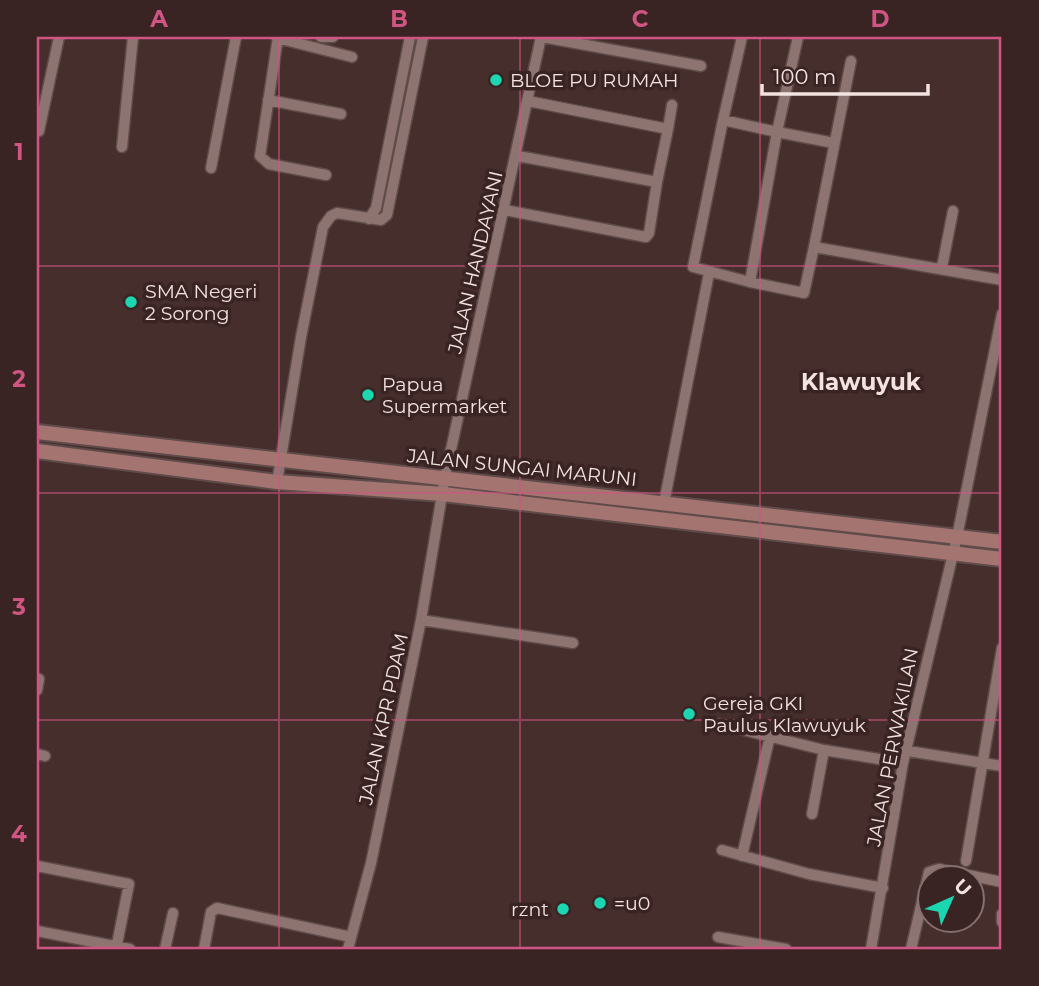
<svg xmlns="http://www.w3.org/2000/svg" width="1039" height="986" font-family="Montserrat,sans-serif">
	<style>
		.lines { fill: none; stroke-linecap: round; stroke-linejoin: round }
		.street-casing { stroke: #5f4b4a; stroke-width: 13 }
		.secondary-casing { stroke: #5f4b4a; stroke-width: 18 }
		.street { stroke: #8e7471; stroke-width: 10 }
		.secondary { stroke: #a47470; stroke-width: 14 }
		.grid { fill: none; stroke: #d05583; stroke-width: 2; stroke-opacity: 0.55 }
		.poi-dot { fill: #1cd5b1; stroke: #3a2423; stroke-width: 2.5 }
		.labels { text-anchor: middle; stroke-width: 7; stroke-linejoin: round; paint-order: stroke }
		.poi-label { font-size: 19px; fill: #f2e3e1; stroke: #3a2423; text-anchor: start }
		.street-label { font-size: 19px; fill: #f2e3e1; stroke: #3a2423 }
		.quarter-label { font-size: 23px; font-weight: bold; fill: #f2e3e1; stroke: #3a2423 }
		.neatline { fill: none; stroke: #d05583; stroke-width: 2.5 }
		.grid-label { font-size: 23px; text-anchor: middle; font-weight: bold; fill: #d05583 }
	</style>
	<rect width="100%" height="100%" fill="#452e2c"/>
	<g class="lines">
		<defs>
			<path id="street" d="M278 37 260 156 269 164 326 175
				M321 37H333
				M542 37 701 66
				M798 37 777 132 834 143
				M277 38 352 57
				M268 100 341 114
				M528 101 668 129 657 182
				M723 120 777 132 750 282 693 267Z
				M723 120 742 37
				M668 129 672 105
				M39 131 59 37
				M122 147 133 37
				M211 168 236 37
				M505 210 646 237 649 233 657 182 518 156
				M369 219 376 208 410 37
				M814 247 851 61
				M942 267 953 211
				M750 282 804 293 814 247 1002 280
				M277 482 301 337 323 227 331 216 337 213 381 220 387 215 423 37
				M664 503 709 273
				M421 620 573 643
				M37 690 39 679
				M719 724 824 750 903 763
				M908 751 1002 766
				M37 754 45 756
				M812 814 824 750
				M722 850 809 874 883 888
				M742 856 770 736
				M966 861 1002 648
				M37 866 129 884 116 949
				M1002 914V922
				M37 931 130 949
				M718 937 786 949
				M165 949 173 913
				M204 949 211 912 217 908 351 937
				M348 949 371 863 421 620 445 477 541 37
				M871 949 903 763 957 537 1002 314
				M911 949 929 872 939 869 1002 882"/>
			<path id="secondary" d="M37 432 1002 542
				M37 451 277 482 443 494 1002 559"/>
		</defs>
		<use href="#street" class="street-casing"/>
		<use href="#secondary" class="secondary-casing"/>
		<use href="#street" class="street"/>
		<use href="#secondary" class="secondary"/>
	</g>
	<path class="grid" d="M279 37V949M520 37V949M760 37V949M37 266H1002M37 493H1002M37 720H1002"/>
	<g class="poi-dot">
		<circle cx="496" cy="80" r="7"/>
		<circle cx="131" cy="302" r="7"/>
		<circle cx="368" cy="395" r="7"/>
		<circle cx="689" cy="714" r="7"/>
		<circle cx="600" cy="903" r="7"/>
		<circle cx="563" cy="909" r="7"/>
	</g>
	<g class="labels">
		<g class="poi-label">
			<text x="510" y="87">BLOE PU RUMAH</text>
			<text x="145" y="298">SMA Negeri<tspan x="145" dy="22">2 Sorong</tspan></text>
			<text x="382" y="391">Papua<tspan x="382" dy="22">Supermarket</tspan></text>
			<text x="703" y="710">Gereja GKI<tspan x="703" dy="22">Paulus Klawuyuk</tspan></text>
			<text x="614" y="910">=u0</text>
			<text x="549" y="916" text-anchor="end">rznt</text>
		</g>
		<g class="street-label">
			<text transform="translate(475 262) rotate(-77)" y="7">JALAN HANDAYANI</text>
			<text transform="translate(522 467) rotate(6)" y="7">JALAN SUNGAI MARUNI</text>
			<text transform="translate(383 719) rotate(-78)" y="7">JALAN KPR PDAM</text>
			<text transform="translate(892 747) rotate(-79)" y="7">JALAN PERWAKILAN</text>
		</g>
		<g class="quarter-label">
			<text x="861" y="390">Klawuyuk</text>
		</g>
	</g>
	<rect width="1039" height="986" fill="none" stroke="#3a2423" stroke-width="77"/>
	<g transform="translate(951 899) rotate(45)"><circle r="33" fill="#3a2423" stroke="#84706f" stroke-width="2"/>
	<path d="M0-5L12 26L0 18L-12 26Z" fill="#1cd5b1"/>
	<text y="-10" font-size="19" font-weight="bold" text-anchor="middle" fill="#f2e3e1">U</text>
	</g>
	<path d="M762 84v10h166v-10" fill="none" stroke="#f2e3e1" stroke-width="3.5"/>
	<text x="773" y="84" font-size="21" fill="#f2e3e1" stroke="#3a2423" stroke-width="5" paint-order="stroke">100 m</text>
	<rect x="38" y="38" width="962" height="910" class="neatline"/>
	<g class="grid-label">
		<text x="159" y="27">A</text>
		<text x="399" y="27">B</text>
		<text x="640" y="27">C</text>
		<text x="880" y="27">D</text>
		<text x="19" y="160">1</text>
		<text x="19" y="387">2</text>
		<text x="19" y="615">3</text>
		<text x="19" y="842">4</text>
	</g>
</svg>
